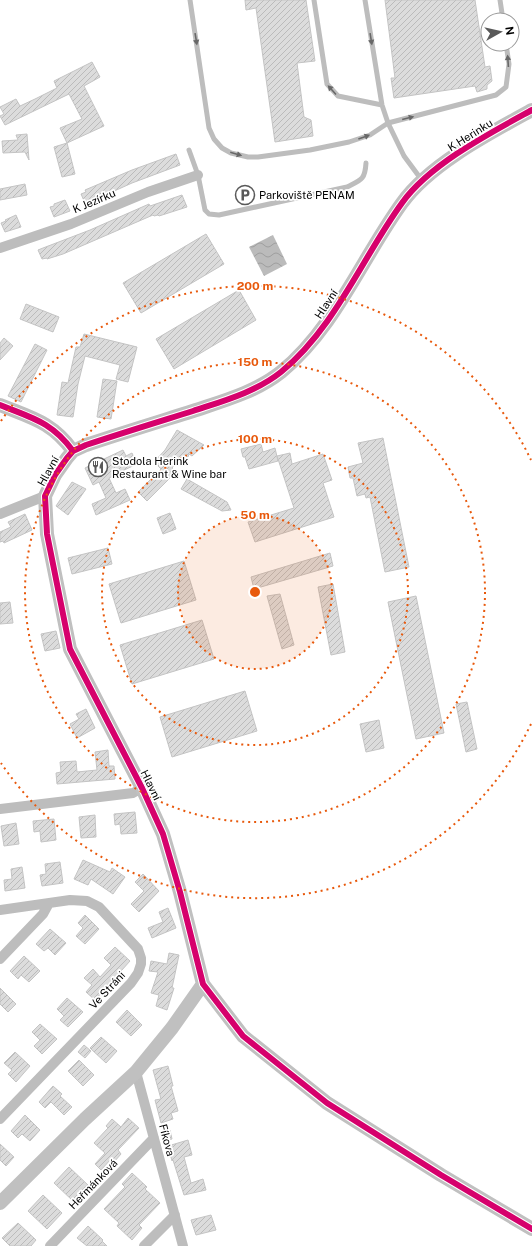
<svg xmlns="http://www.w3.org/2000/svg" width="532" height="1246" font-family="'Public Sans',sans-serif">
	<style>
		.water { fill: url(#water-waves) }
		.building { fill: url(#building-hatch); stroke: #c4c4c4 }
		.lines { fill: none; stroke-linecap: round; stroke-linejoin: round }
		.lane { stroke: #bdbdbd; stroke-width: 5 }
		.street { stroke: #bdbdbd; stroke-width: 10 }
		.secondary { stroke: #c0c0c0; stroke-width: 14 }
		.cycleway-casing { stroke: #fff; stroke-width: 8 }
		.cycleway { stroke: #d6006c; stroke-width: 6 }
		.oneway { fill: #686868 }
		.ring { fill: none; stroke: #e8590c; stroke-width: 2; stroke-dasharray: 2 4 }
		.labels { text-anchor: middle; stroke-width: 3.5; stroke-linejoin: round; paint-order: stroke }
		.street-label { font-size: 11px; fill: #000; stroke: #fff }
		.poi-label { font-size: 11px; fill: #000; stroke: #fff; text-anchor: start }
		.centre { fill: #e8590c; stroke: #fff; stroke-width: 2 }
		.ring-label { font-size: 12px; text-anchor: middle; font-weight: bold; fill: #e8590c; stroke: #fff; stroke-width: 3.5; stroke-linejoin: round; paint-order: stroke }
	</style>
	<defs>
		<pattern id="water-waves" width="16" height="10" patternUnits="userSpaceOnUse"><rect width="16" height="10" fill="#bbb"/><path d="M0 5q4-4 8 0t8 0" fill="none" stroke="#9f9f9f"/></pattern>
		<pattern id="building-hatch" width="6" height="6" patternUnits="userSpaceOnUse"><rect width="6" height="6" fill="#dcdcdc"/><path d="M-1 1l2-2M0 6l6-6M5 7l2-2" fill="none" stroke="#bbb"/></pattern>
	</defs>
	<rect width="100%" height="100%" fill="#fff"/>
	<path class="water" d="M273 235 287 264 264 276 249 247Z"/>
	<path class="building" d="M245 0H306L315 61 297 63 304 117 311 120 313 136 275 142 256 8 246 10Z
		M385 0H475L485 67 490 66 492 81 487 85V89L477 92 475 86 394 98 391 78H395Z
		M92 62 100 77 84 86 104 126 67 143 60 128 82 119 69 94 5 125 0 116 4 114 0 107 16 99 20 106 35 99 57 88 54 81Z
		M27 134 29 160 25 152 3 153 2 141 18 140 16 135Z
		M67 143 75 174 62 177 54 147Z
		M176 154 180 165 132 183 101 197 85 203 81 194 86 192 85 190 132 170Z
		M25 184 27 195 0 200V189Z
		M182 195 187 207 159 216 158 215 154 216 153 215 63 254 47 259V258L42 259 38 250 43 248 90 230 149 204 150 206Z
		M65 200 70 211 54 217 50 207 54 206V204Z
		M16 215 21 227 5 232 1 223 6 221 5 220Z
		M206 234 224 264 141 313 123 283Z
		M239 290 256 320 174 369 156 339Z
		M26 304 59 317 53 332 20 319Z
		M84 334 137 347 128 382 116 379 120 365 85 356 78 384 73 417 57 415 62 382 68 383 76 347H80Z
		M4 338 13 346 0 360V343Z
		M35 344 47 350 21 402 8 396Z
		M103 379 117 381 111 419 97 417Z
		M177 430 204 445 192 456 189 454 188 457 184 455 172 468 176 472 147 501 138 492 161 469 154 462 165 450Z
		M383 438 409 567 385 572 370 497 366 498 365 494 357 496 353 478H350L348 467 363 463 358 443Z
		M261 444 263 452 275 448 278 461 249 469 245 457H243L241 449Z
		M123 450 126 456 132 453 137 464 120 472 118 471 119 473 109 478 116 493 125 489 130 500 96 515 92 504 106 498 99 482 93 485 85 468Z
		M290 453 292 464 323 454 332 480 323 483 334 517 255 542 248 522 294 508 277 456Z
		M187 479 227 502 231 510 222 511 181 489Z
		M72 482 86 489 68 515 56 506Z
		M170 513 176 529 163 534 157 518Z
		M25 514 32 530 4 543 3 541 0 542V532L11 527 8 522Z
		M108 548 112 564 72 574 68 558Z
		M330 553 333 566 254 589 251 577Z
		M184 561 196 600 121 623 109 584Z
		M333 584 345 652 331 655 318 587Z
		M280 594 294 645 282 649 267 596Z
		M416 596 444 733 416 739 388 602Z
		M10 602 13 623 0 624V603Z
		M202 620 214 659 132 684 120 645Z
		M56 631 60 648 45 651 41 634Z
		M245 691 257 731 172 757 160 717Z
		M467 702 477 749 466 752 456 704Z
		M86 709 95 728 77 738 70 724 79 719 76 714Z
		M379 720 384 748 366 752 360 724Z
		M108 750 109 766H114L115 779 57 784 56 773 61 772 60 762 76 761 77 772 97 770 95 752Z
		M135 812 137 833 121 834 120 824 115 825 114 814Z
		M95 815 96 837 81 838 79 817Z
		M54 819 56 840 41 842 40 831 34 832 33 821Z
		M16 823 19 844 4 846 1 826Z
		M83 860 110 872 112 868 125 877 113 894 91 879 88 885 74 879Z
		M60 862 63 883 42 886 40 875 46 874 45 864Z
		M22 867 25 888 5 891 4 880 12 879 11 869Z
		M143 874 159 891 139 912 131 904 144 891 135 882Z
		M168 908 176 928 152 938 148 928 163 922 159 912Z
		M85 915 99 929 85 944 76 936 83 928 78 923Z
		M50 929 66 943 55 955 48 948 44 951 36 944Z
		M115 947 130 961 95 1000 86 992 92 985 84 978 93 969 100 977 111 965 104 958Z
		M169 953 179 955 172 988H174L167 1010 156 1006 159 995 151 993 158 972 149 971 151 961 167 964Z
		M24 956 40 971 29 982 21 975 18 979 10 971Z
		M0 988 16 1004 8 1012 0 1004Z
		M67 998 83 1012 68 1027 60 1020 64 1016 57 1009Z
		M127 1010 142 1025 131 1036 116 1022Z
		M40 1024 57 1039 42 1054 34 1046 40 1040 32 1032Z
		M101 1037 117 1051 106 1063 90 1048Z
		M84 1045 91 1051 85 1058 78 1052Z
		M15 1052 30 1066 16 1082 8 1074 12 1070 4 1063Z
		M79 1060 94 1075 83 1086 68 1071Z
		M168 1066 173 1086H171L178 1111 171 1113 173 1119 161 1123 155 1100 161 1099 153 1070Z
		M53 1086 62 1094 60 1096 72 1107 64 1115 51 1102 45 1108 39 1102Z
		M25 1115 40 1130 30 1141 22 1134 18 1138 11 1131Z
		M128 1118 139 1128 118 1150 121 1154 114 1162 111 1159 101 1170 95 1164 105 1153 94 1143 108 1128 106 1126 112 1119 121 1127Z
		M170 1130 172 1139 163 1141 161 1132Z
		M188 1140 192 1155 184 1157 191 1183 203 1179 206 1190 184 1195 173 1160 172 1161 168 1146Z
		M0 1144 14 1157 6 1166 0 1160Z
		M69 1167 88 1185 73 1201 54 1183Z
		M132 1173 147 1187 145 1189 160 1203 139 1225 142 1228 132 1240 117 1226 119 1223 104 1209 125 1187 122 1184Z
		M43 1195 62 1213 47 1229 28 1211Z
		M211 1215 216 1230 196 1235 191 1220Z
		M18 1223 36 1240 31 1246H10L2 1238Z
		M88 1226 103 1240 102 1241 107 1246H87L77 1238Z"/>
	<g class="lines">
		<path class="lane" d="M190 0 209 128 214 139 222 148 231 153 248 157H258L310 150 349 142 370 135 388 123 404 156 421 179
			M314 0 327 84 338 96 382 105
			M365 0 382 105 388 123 496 95 506 87 509 64 506 44
			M500 0 503 20
			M189 150 198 175 205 210 209 214 219 215 347 187C361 180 365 180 366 163"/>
		<path class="street" d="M0 248 71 224 148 192 198 175
			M0 514 45 496
			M0 809 133 793 142 788
			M0 910 70 900 87 901 99 907 138 949 141 958V964L138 973 131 983 0 1119
			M0 959 43 914 49 903
			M136 1072 183 1246
			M50 1246 154 1138
			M144 1246 175 1215"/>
		<path class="secondary" d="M532 110C490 133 430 164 402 203 362 258 335 328 281 372 256 392 223 401 193 411 158 422 122 433 86 445L73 451 67 458 55 475 45 496 47 534 70 649 142 788 163 834 180 892 203 984 243 1036 327 1103 441 1175 532 1229
			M0 405C32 418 52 422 73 451
			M0 1203 85 1119 136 1072 172 1028 203 984"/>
		<defs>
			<path id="cycleway" d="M532 110C490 133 430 164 402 203 362 258 335 328 281 372 256 392 223 401 193 411 158 422 122 433 86 445L73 451 67 458 55 475 45 496 47 534 70 649 142 788 163 834 180 892 203 984 243 1036 327 1103 441 1175 532 1229
				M0 405C32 418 52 422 73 451"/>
		</defs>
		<use href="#cycleway" class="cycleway-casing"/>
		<use href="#cycleway" class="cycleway"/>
	</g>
	<defs><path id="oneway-solid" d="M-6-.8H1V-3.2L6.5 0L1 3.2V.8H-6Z"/></defs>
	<g class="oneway">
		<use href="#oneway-solid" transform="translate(196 39) rotate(81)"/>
		<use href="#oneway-solid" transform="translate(371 39) rotate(81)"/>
		<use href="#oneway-solid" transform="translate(508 61) rotate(-94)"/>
		<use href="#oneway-solid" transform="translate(332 90) rotate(-132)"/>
		<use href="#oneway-solid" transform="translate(408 118) rotate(-14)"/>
		<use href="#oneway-solid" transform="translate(364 137) rotate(-20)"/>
		<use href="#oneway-solid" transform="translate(236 154) rotate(16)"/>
	</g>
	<circle cx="255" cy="592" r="77" fill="#e8590c" fill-opacity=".12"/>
	<g class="ring">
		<circle cx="255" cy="592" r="77"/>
		<circle cx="255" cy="592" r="153"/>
		<circle cx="255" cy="592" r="230"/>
		<path d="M531 724A306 306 0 0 1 1 763M1 421A306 306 0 0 1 531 460"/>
	</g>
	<defs>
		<symbol id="parking-ring" viewBox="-11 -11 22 22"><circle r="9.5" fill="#fff" stroke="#595959" stroke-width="1.5"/><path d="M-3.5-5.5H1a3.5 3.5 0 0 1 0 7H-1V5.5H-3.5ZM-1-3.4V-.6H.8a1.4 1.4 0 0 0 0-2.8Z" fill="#595959"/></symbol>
		<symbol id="restaurant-ring" viewBox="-11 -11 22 22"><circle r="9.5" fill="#fff" stroke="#595959" stroke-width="1.5"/><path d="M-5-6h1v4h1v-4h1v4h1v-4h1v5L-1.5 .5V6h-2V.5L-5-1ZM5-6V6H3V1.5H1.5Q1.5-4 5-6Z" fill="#595959"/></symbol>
	</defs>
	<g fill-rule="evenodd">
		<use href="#parking-ring" x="234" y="184" width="22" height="22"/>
		<use href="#restaurant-ring" x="87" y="456" width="22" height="22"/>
	</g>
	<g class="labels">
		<g class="street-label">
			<text transform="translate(470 135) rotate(-32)" y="4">K Herinku</text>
			<text transform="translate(94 201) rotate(-23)" y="4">K Jezírku</text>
			<text transform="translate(326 304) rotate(-57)" y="4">Hlavní</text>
			<text transform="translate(48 471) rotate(-61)" y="4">Hlavní</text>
			<text transform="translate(151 785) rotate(64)" y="4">Hlavní</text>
			<text transform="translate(107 990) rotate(-47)" y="4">Ve Stráni</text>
			<text transform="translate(167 1140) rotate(75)" y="4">Fíkova</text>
			<text transform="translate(93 1184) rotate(-46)" y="4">Heřmánková</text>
		</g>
		<g class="poi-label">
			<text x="259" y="199">Parkoviště PENAM</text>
			<text x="112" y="465">Stodola Herink<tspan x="112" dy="13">Restaurant &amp; Wine bar</tspan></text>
		</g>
	</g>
	<circle cx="255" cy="592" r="6" class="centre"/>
	<g class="ring-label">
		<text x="255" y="290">200 m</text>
		<text x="255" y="366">150 m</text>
		<text x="255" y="443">100 m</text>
		<text x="255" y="519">50 m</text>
	</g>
	<g transform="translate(500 32) rotate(82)"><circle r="19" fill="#ffffff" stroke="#999999"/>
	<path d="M0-3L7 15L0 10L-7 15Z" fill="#595959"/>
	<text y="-6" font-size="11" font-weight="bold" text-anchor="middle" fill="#000000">N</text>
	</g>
</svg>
